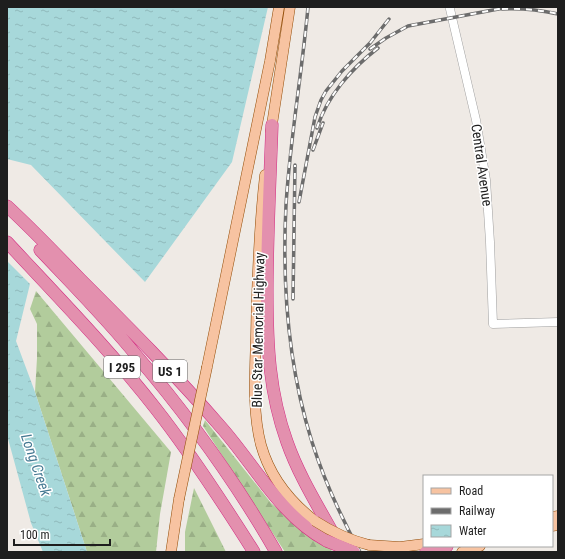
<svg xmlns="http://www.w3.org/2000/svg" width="565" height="559" font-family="'Roboto Condensed',sans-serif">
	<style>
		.forest { fill: url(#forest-firs) }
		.water { fill: url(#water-ripples) }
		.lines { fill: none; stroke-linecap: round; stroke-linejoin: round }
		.minor-casing { stroke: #9f9f9f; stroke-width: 9 }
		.major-casing { stroke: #924c07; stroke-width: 11 }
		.highway-casing { stroke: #d32c82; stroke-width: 13 }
		.minor { stroke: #fff; stroke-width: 8 }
		.major { stroke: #f7c3a1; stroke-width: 10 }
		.highway { stroke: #e390ae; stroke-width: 12 }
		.rail-casing { stroke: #6c6c6c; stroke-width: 3.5 }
		.rail { stroke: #fff; stroke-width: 2; stroke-dasharray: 6; stroke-linecap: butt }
		.major-bridge-casing { stroke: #924c07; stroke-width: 11; stroke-linecap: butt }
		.highway-bridge-casing { stroke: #d32c82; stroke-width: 13; stroke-linecap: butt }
		.major-bridge { stroke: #f7c3a1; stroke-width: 10 }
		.highway-bridge { stroke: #e390ae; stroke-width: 12 }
		.labels { text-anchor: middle; stroke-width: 3; stroke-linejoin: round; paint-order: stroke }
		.shield { fill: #fff; stroke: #626262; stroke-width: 1 }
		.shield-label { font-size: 13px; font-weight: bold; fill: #1e1e1e }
		.street-label { font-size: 14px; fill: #1e1e1e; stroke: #fff }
		.water-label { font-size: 15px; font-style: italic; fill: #467a93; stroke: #fff }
	</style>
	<defs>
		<pattern id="forest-firs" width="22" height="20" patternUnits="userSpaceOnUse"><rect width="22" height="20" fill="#b2cc9c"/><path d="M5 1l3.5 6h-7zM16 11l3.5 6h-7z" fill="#99af86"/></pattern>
		<pattern id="water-ripples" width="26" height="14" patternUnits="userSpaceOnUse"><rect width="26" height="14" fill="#a7d8da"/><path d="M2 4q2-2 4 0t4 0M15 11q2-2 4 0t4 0" fill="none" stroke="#8fb9bb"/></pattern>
	</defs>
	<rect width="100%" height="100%" fill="#efeae5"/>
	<path class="forest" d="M36 291 171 452 160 514 156 552H87L35 392 37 358V324L30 309Z
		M205 420 271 503 316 542 331 549 332 552H285L203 426Z
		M194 488 226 552H185V532Z"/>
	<path class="water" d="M7 7H268L232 162 145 282 31 165 7 159Z
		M7 261 30 284 16 341 35 392 87 552H43L31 523 7 435Z"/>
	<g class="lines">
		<defs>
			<path id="minor" d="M450 9 476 120 486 180 490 242 493 324 558 322"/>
			<path id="major" d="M271 131 290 7
				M265 175C259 228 257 282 256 336 255 372 252 411 261 445 270 477 289 501 315 521
				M207 367 270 61 279 7
				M552 517 558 516
				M552 526 558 525
				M369 545 400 547 424 544
				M171 552 179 499
				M462 552 480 546"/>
			<path id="highway" d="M272 125C270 181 267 237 267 292 267 345 269 392 287 442 299 476 318 506 335 537
				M7 206C32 229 56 254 80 279 128 327 176 375 220 426 255 465 279 515 327 541
				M7 242C58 297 110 350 156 409 192 455 223 503 254 552
				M40 250C72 284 106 318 136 355 189 417 236 482 276 552
				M426 552 447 546"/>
		</defs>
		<use href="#minor" class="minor-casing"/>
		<use href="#major" class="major-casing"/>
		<use href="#highway" class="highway-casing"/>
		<use href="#minor" class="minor"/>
		<use href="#major" class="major"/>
		<use href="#highway" class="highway"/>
		<defs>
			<path id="rail" d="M308 7C302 73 290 139 286 205 282 284 288 366 312 442 324 480 341 517 360 552
				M502 9C521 8 540 10 558 14
				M370 49 386 38 408 26 509 7
				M317 128C327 96 352 68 378 48
				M313 150 323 123
				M299 202 315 117 321 100 326 91 342 71 370 43 389 19
				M293 299 295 165"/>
		</defs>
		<use href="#rail" class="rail-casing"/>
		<use href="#rail" class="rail"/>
		<defs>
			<path id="major-bridge" d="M179 499 207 367
				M315 521C332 532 349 540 369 545"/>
			<path id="highway-bridge" d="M327 541 354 552"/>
		</defs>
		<use href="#major-bridge" class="major-bridge-casing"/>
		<use href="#highway-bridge" class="highway-bridge-casing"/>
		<use href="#major-bridge" class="major-bridge"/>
		<use href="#highway-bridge" class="highway-bridge"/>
	</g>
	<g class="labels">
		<g class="shield">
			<rect x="104" y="356" width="36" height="22" rx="3"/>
			<rect x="153" y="360" width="34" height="22" rx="3"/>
		</g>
		<g class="shield-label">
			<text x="122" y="372">I 295</text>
			<text x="170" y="376">US 1</text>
		</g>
		<g class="street-label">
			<text transform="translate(482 165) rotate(82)" y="5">Central Avenue</text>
			<text transform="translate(258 330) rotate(-89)" y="5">Blue Star Memorial Highway</text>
		</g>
		<g class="water-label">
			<text transform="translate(36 465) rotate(71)" y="5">Long Creek</text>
		</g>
	</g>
	<rect width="565" height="559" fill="none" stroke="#1e1e1e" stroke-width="16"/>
	<rect x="423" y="475" width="130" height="72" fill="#ffffff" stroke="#a5a5a5"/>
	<rect x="431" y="488" width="20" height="6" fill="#f7c3a1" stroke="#a5a5a5"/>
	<text x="459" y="495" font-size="12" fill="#1e1e1e">Road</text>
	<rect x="431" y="508" width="20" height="6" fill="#6c6c6c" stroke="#a5a5a5"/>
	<text x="459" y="515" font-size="12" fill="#1e1e1e">Railway</text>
	<rect x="431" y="525" width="20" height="12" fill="url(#water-ripples)" stroke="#a5a5a5"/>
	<text x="459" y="535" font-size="12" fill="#1e1e1e">Water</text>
	<path d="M14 539v6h96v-6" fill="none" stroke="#1e1e1e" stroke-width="2"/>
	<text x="20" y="539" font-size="12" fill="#1e1e1e" stroke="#ffffff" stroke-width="3" paint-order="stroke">100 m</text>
</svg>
